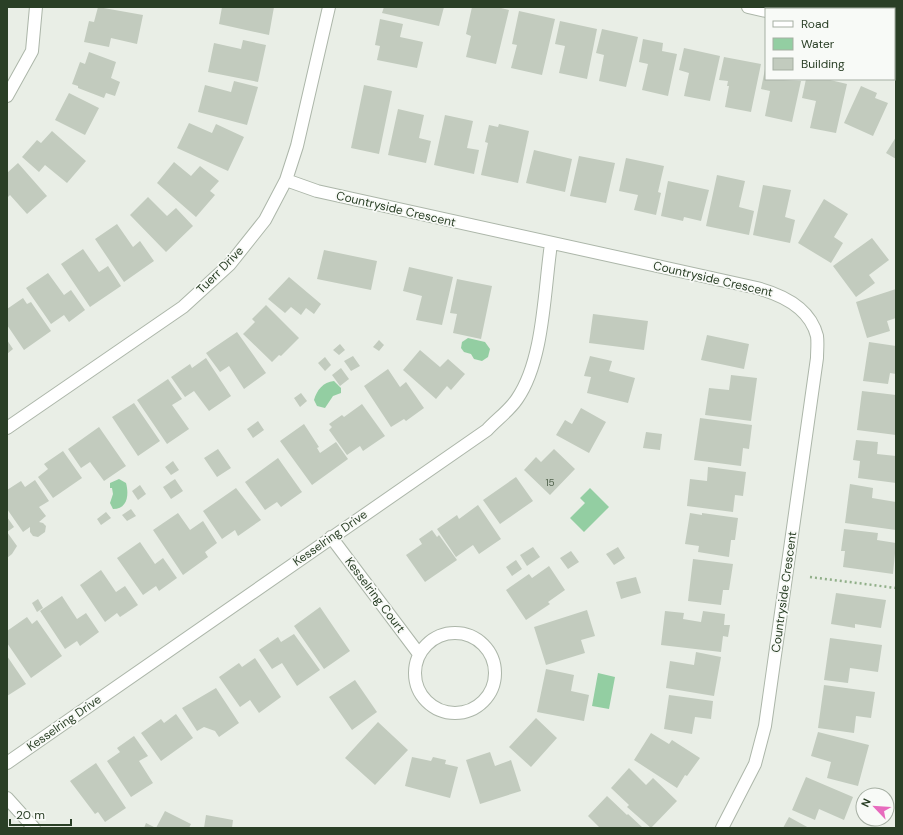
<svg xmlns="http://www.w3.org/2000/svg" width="903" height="835" font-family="'DM Sans',sans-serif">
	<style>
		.water { fill: #93cea2 }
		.building { fill: #c2cbbe }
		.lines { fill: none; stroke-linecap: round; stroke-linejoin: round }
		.minor-casing { stroke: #acb6a9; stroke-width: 14 }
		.path { stroke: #91af89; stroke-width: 2.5; stroke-dasharray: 2 3; stroke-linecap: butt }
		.minor { stroke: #fff; stroke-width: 12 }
		.labels { text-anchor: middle; stroke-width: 3.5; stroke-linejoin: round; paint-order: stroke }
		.number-label { font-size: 10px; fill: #50624c }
		.street-label { font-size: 12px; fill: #2a3f26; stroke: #f8faf7 }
	</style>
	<rect width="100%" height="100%" fill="#e9eee6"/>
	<path class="water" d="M468 338 485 342 490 349 488 357 482 361 474 359 471 354 464 352 461 348 462 342Z
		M334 381 341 388V393L333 396 325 408 317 406 314 400C317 390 323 382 334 381Z
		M119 479 126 483C129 494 128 509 113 509L110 503 113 494 112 488H110V483Z
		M590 488 609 507 584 532 570 518 585 503 580 498Z
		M598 673 615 677 609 709 592 706Z"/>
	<path class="building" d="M98 7 143 15 137 44 111 38 109 47 84 42 89 21 94 22Z
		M222 7H274L269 35 219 24Z
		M384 7H444L439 26 382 13Z
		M472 7H497L509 10 496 64 466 57 471 36 466 34Z
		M519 11 555 19 542 75 511 68 517 45 512 44Z
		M380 19 403 24 400 37 423 42 417 68 377 60 380 46 375 45Z
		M560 21 597 29 587 79 559 73 565 46 555 44Z
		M602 29 638 37 626 87 599 81 604 55 596 53Z
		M643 39 663 43 662 51 677 54 668 96 642 90 648 64 639 62Z
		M243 40 266 45 258 82 208 72 214 43 241 49Z
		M684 48 720 56 710 101 684 96 689 73 679 70Z
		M89 52 116 62 111 78 120 82 115 96 106 93 104 98 78 88V86L72 84 80 62 85 64Z
		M724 57 761 64 751 112 725 107 729 86H727L728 81 719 80Z
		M765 69 766 79 801 81 792 122 765 116 770 91 761 89Z
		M806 79H826L847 84 836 133 810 128 816 101 802 98Z
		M234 81 258 87 247 125 198 112 205 85 231 92Z
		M364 85 392 91 379 154 351 148Z
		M861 86 877 93 875 98 888 103 873 136 844 123Z
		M69 93 99 108 85 135 55 120Z
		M398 109 424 115 419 138 431 141 426 163 388 155Z
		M445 115 473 121 467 148 479 150 474 174 434 165Z
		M189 123 212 133 216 124 244 137 228 171 177 148Z
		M499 124 529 131 518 183 481 175 488 143 485 142 489 125 498 127Z
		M52 131 86 161 67 183 45 165 39 172 22 157 37 140 41 143Z
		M896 137V159L886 153Z
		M534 150 572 159 565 192 526 183Z
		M579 156 615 163 606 203 570 196Z
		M626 158 664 166 658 192 661 193 656 215 634 210 638 195 619 191Z
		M174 162 191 176 200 166 219 181 210 191 215 195 196 217 157 183Z
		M18 163 47 196 27 214 10 195 7 198V173Z
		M717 175 745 181 739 207 754 211 749 235 706 226Z
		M668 181 709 190 701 221 684 217 683 221 661 216Z
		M763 185 791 190 785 217 795 220 790 243 753 235Z
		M148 197 167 216 176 208 193 226 166 252 130 215Z
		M824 199 848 214 834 237 843 243 831 263 798 243Z
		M117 224 133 247 140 241 154 261 124 282 95 239Z
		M872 238 889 260 869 275 875 283 856 297 833 266Z
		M83 249 99 272 108 266 121 286 90 307 61 264Z
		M324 250 377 261 371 290 317 279Z
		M409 267 453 277 442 325 416 320 422 296 403 291Z
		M48 273 64 295 71 290 85 310 69 322 64 315 51 324 26 288Z
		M289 277 321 304 314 314 306 308 301 315 291 307 285 313 268 299Z
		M457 279 492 286 481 339 453 333 457 314 450 313Z
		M896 289V318L887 321 890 331 867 338 856 302Z
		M23 298 27 304 31 302 51 331 24 350 7 325V309Z
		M266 305 299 338 281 356 279 355 272 362 243 334 255 322 252 319Z
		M593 314 648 321 644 350 589 343Z
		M237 332 266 373 244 389 229 366 220 372 206 353Z
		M707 335 749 344 744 369 701 360Z
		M7 340 13 349 7 354Z
		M379 340 384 345 379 351 373 347Z
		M869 342 896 346V374L890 373 888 384 863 381Z
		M340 344 345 350 339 355 333 350Z
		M420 350 440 367 448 359 465 374 451 390 447 386 436 399 403 370Z
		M353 356 360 366 351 371 344 361Z
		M590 356 612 361 609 371 635 378 628 403 587 393 591 377 584 376Z
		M325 357 331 365 325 371 318 363Z
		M206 358 231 396 209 411 194 391 185 397 171 377 190 364 192 368Z
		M341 368 349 379 340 386 332 375Z
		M388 369 400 387 406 382 424 408 406 421 404 419 391 427 364 386Z
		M731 375 757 378 751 421 705 415 709 388 729 390Z
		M168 379 182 399 172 405 189 429 167 444 137 400Z
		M862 391 896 395V435L857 430Z
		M301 393 307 401 300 407 294 398Z
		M134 403 160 441 138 456 112 417Z
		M362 404 385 436 363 451 360 446 347 455 329 430 332 427 329 424 342 415 344 417Z
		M581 408 606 422 589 453 556 435 565 420 572 424Z
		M700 418 752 425 749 449 743 448 741 466 694 460Z
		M258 421 264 430 253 438 247 429Z
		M304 424 319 447 317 448 320 453 336 442 348 459 312 485 280 441Z
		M99 427 126 466 104 481 90 462 81 468 68 449Z
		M646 432 662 434 660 450 643 448Z
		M856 440 878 442 877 454 896 456V483L858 478 860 461 853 460Z
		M218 449 231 468 217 477 204 458Z
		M554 449 575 469 550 495 524 470 536 457 541 462Z
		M63 451 82 478 53 498 38 477 48 469 44 464Z
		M278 458 302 492 281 507 277 502 265 510 245 482Z
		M173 461 179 470 171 475 165 467Z
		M708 467 746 472 743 496 735 495 733 512 687 506 690 479 707 481Z
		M516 477 533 501 500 524 483 500Z
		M175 479 183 491 171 499 163 487Z
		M35 480 49 501 39 507 46 516 39 522 43 523 46 526 45 532 38 537 33 536 30 532V527L23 532 7 509V490L21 481 25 487Z
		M850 484 873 488 872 498 896 502V530L845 523Z
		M140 485 146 494 138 500 132 491Z
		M236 488 261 520 238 536 235 530 222 539 203 511Z
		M478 505 501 539 479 554 473 545 456 557 437 529 457 515 459 519Z
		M131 509 136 516 127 521 122 515Z
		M106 512 111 518 101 525 97 519Z
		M178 513 190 530 203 521 217 543 205 552 208 557 183 575 153 530Z
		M690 513 702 515V513L738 518 735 540H731L729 557 698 552 699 546 685 544Z
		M7 517 14 527 7 532 17 546 12 554 7 558Z
		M844 529 878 533 877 540 896 543 893 574 843 567 845 551H841Z
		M432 530 437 537 439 535 457 560 425 582 406 555 422 544 419 539Z
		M140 542 155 564 163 558 177 578 159 591 156 586 143 595 117 558Z
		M533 547 540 557 527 566 520 555Z
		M618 547 625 558 614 565 606 554Z
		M571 551 579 562 568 569 560 558Z
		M693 559 733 564 729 590H723L721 605 688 601Z
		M516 560 522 569 512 576 506 567Z
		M549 566 565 590 548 602 550 604 526 620 506 590 529 574 532 578Z
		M101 570 116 592 125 586 138 605 120 617 117 613 105 622 80 585Z
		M636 577 641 593 621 599 616 582Z
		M836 593 886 600 881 628 855 624V628L831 624Z
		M62 596 77 619 86 613 99 632 80 646 77 641 65 649 40 611Z
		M38 599 43 608 37 612 32 603Z
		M320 607 350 651 324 669 294 626Z
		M587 610 595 636 581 640 585 653 546 665 534 627Z
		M665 611 684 613 683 619 701 622 703 611 725 614 724 625H730L728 637 723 636 721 652 661 645Z
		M27 617 32 624 37 620 62 656 31 678 7 643V631Z
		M294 634 320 670 297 686 282 663 272 669 259 650 278 637 281 642Z
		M830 638 882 645 878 672 850 668 848 683 824 680Z
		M696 652 721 657 714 696 666 688 670 661 694 665Z
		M7 656 26 684 7 696Z
		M255 658 281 697 259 713 250 700 240 707 219 677 239 663 242 667Z
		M546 669 574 675 571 691 589 695 584 721 537 712Z
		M355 680 377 712 352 730 329 697Z
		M824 685 875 692 871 718 856 716 854 733 818 728Z
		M216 688 239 723 219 737 215 731 204 727 197 731 182 708Z
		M669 695 713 701 711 719 695 717 692 734 664 729Z
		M176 714 193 738 161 761 141 733 161 719 164 723Z
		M536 718 557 738 531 767 509 747Z
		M378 722 408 750 375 785 345 758Z
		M818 732 869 745 858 786 827 778 831 762 811 756Z
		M651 733 669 744 672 740 700 758 687 776 685 775 677 788 634 760Z
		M134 736 148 756 139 761 153 783 131 797 107 761 120 752 117 748Z
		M490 752 495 766 511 760 521 791 480 804 466 760Z
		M412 757 431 761 433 757 446 760 445 764 458 767 450 798 405 786Z
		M96 763 126 808 105 822 98 812 95 814 70 781Z
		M629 768 646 785 653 778 677 801 651 828 627 807 629 805 611 788Z
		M806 777 853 797 844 820 819 809 815 820 792 810Z
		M607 796 627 815 628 814 643 828H600L588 816Z
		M165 811 191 824 189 828H144L146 823 156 828Z
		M206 815 233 820 232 828H204Z
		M789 817 809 828H783Z"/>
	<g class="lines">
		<defs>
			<path id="minor" d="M748 7 766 11
				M894 43 896 44
				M7 96 32 51 36 7
				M286 180 317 191 757 288C783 295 810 308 817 336 818 343 817 351 817 358L765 726 755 764 722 828
				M7 428 183 307 230 264 265 220 286 180 297 146 329 7
				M331 537 419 654
				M415 673a40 40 0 1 1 80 0a40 40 0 1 1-80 0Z
				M7 763 487 430C496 420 509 411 517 399 544 360 544 291 551 244
				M7 798 34 828"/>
		</defs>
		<use href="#minor" class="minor-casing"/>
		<path class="path" d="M810 577 896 588"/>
		<use href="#minor" class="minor"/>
	</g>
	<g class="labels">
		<g class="number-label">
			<text x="550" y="486">15</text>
		</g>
		<g class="street-label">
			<text transform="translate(396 209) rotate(13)" y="4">Countryside Crescent</text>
			<text transform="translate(220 270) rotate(-45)" y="4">Tuerr Drive</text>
			<text transform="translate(713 279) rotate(13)" y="4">Countryside Crescent</text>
			<text transform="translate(330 538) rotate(-35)" y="4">Kesselring Drive</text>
			<text transform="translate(784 592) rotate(-82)" y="4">Countryside Crescent</text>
			<text transform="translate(375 595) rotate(53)" y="4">Kesselring Court</text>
			<text transform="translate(64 723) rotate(-35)" y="4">Kesselring Drive</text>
		</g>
	</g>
	<rect width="903" height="835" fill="none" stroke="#2a3f26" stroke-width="16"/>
	<rect x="765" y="8" width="130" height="72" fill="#f8faf7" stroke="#a6afa3"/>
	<rect x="773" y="21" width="20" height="6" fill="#ffffff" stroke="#a6afa3"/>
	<text x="801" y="28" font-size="12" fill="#2a3f26">Road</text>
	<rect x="773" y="38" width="20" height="12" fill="#93cea2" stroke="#a6afa3"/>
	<text x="801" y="48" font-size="12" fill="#2a3f26">Water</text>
	<rect x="773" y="58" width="20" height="12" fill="#c2cbbe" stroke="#a6afa3"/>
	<text x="801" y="68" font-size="12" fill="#2a3f26">Building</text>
	<g transform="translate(875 807) rotate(295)"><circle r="19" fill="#f8faf7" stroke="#a6afa3"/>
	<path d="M0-3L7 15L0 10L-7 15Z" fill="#e76bbd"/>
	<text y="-6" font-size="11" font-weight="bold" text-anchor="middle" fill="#2a3f26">N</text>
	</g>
	<path d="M10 819v6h61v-6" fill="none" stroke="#2a3f26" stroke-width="2"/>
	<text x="16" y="819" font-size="12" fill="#2a3f26" stroke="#f8faf7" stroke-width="3" paint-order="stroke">20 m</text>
</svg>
